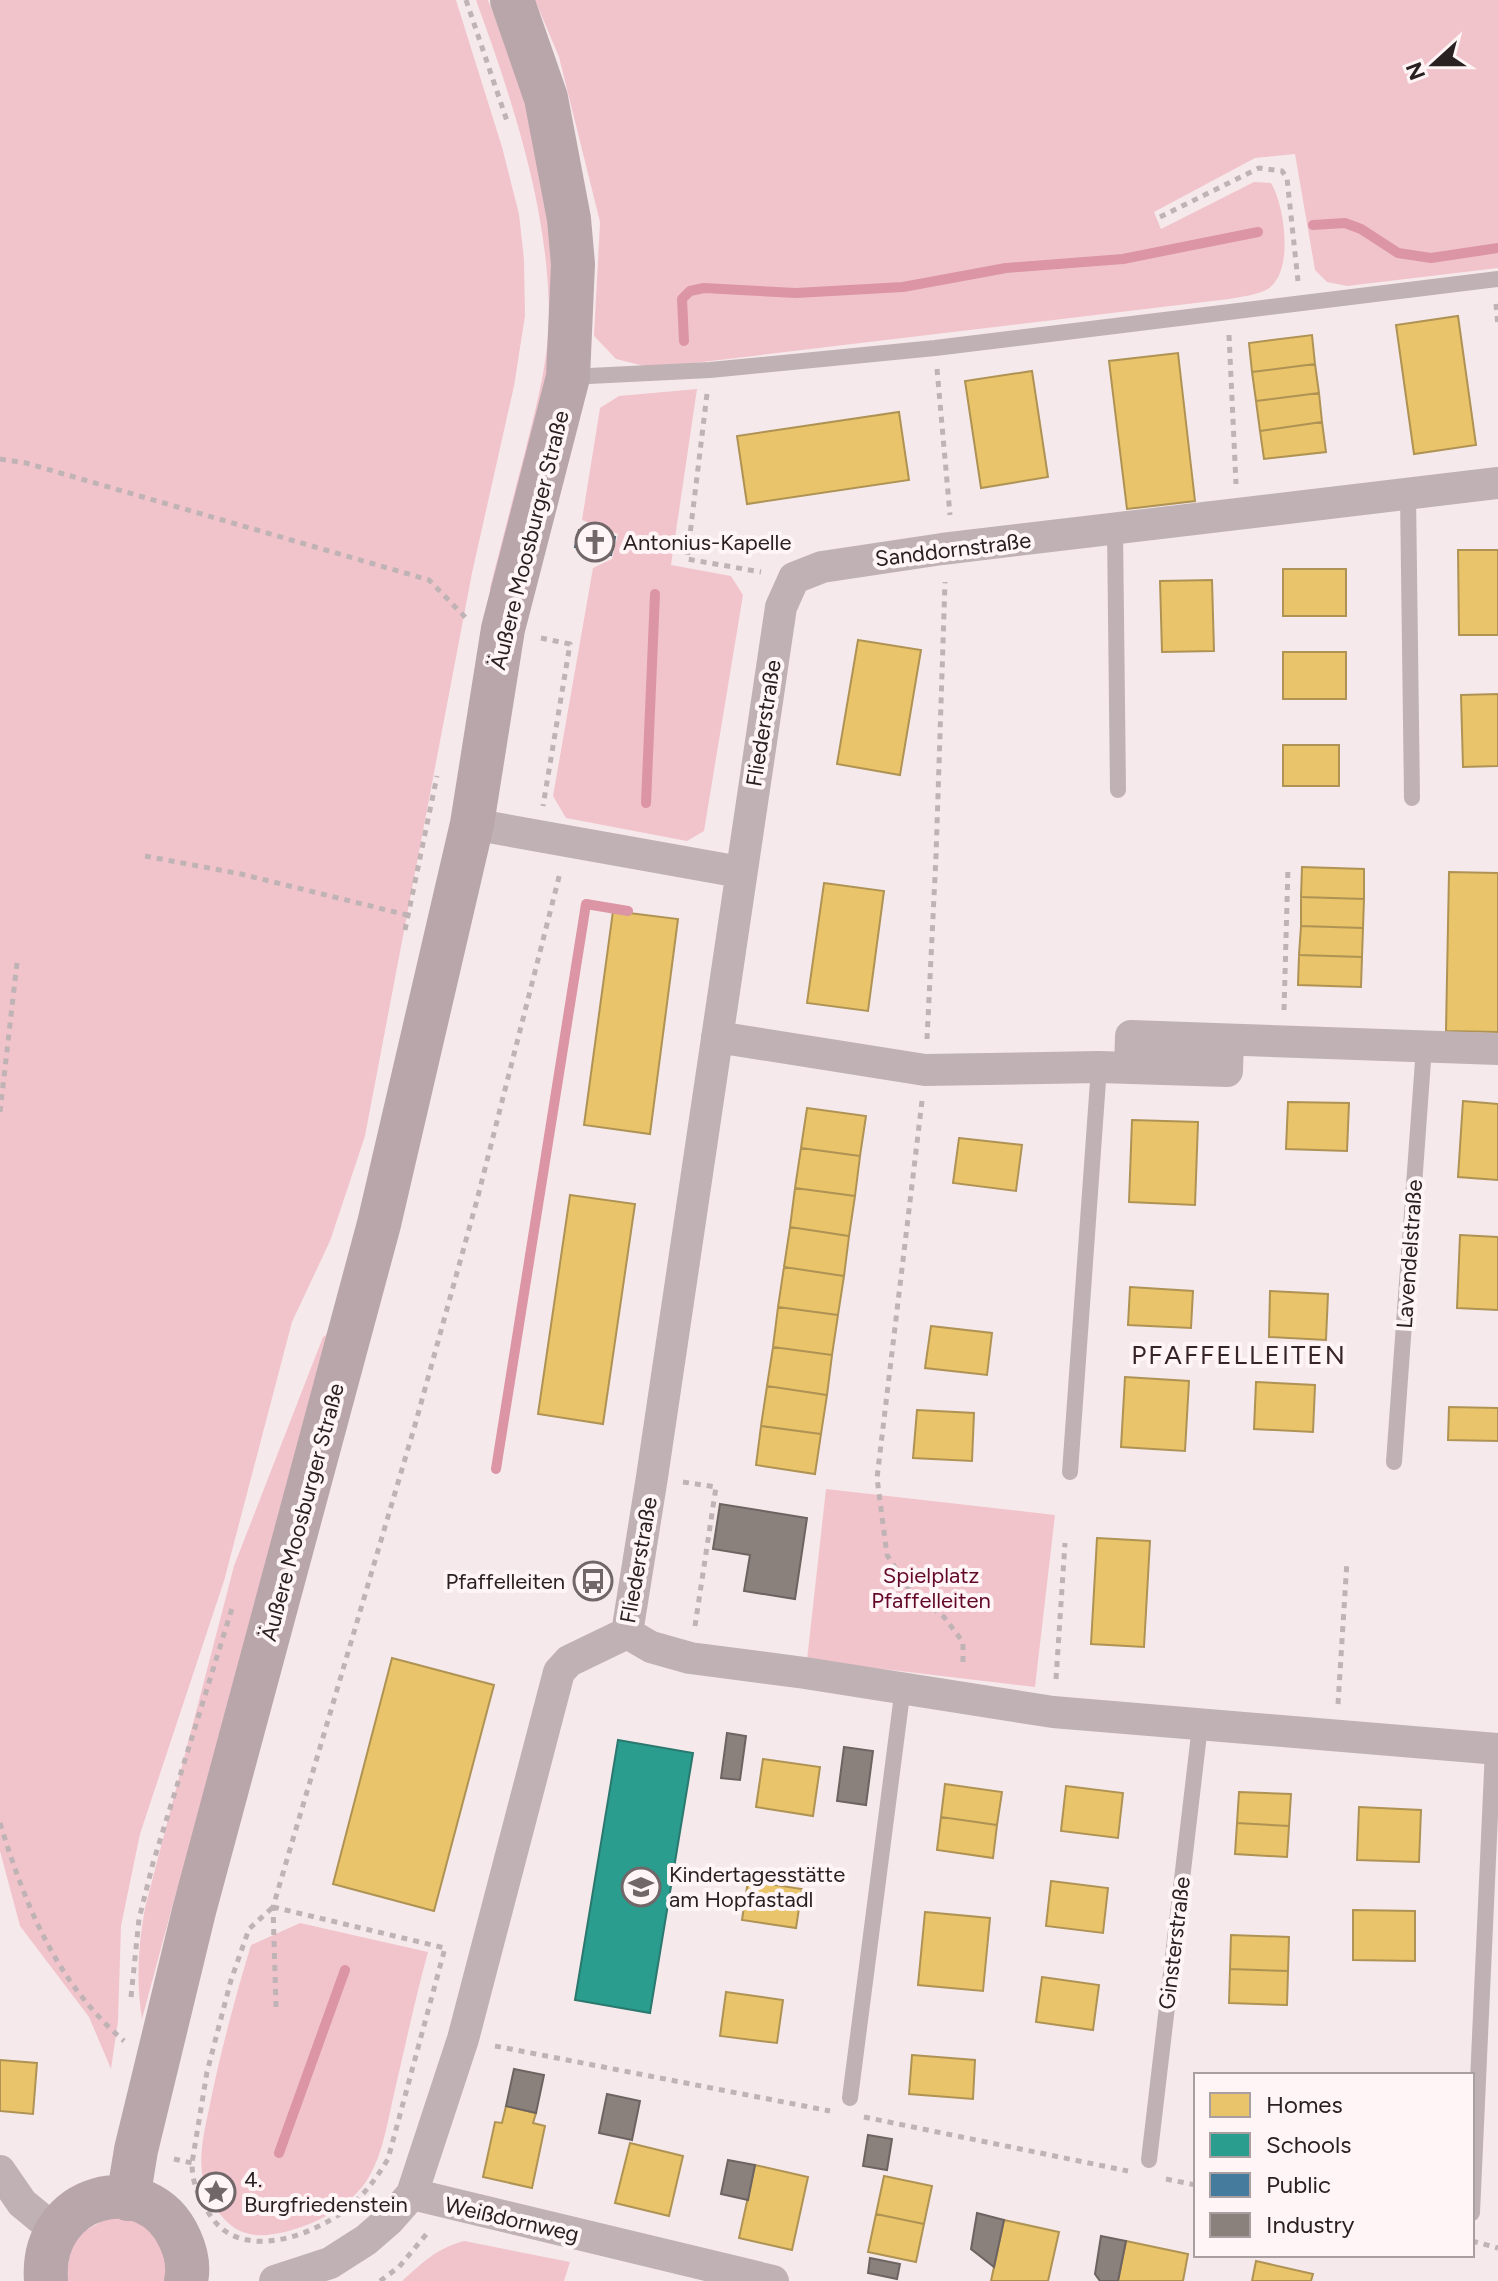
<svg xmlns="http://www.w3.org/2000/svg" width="1498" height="2281" font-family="Figtree,sans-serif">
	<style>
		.green { fill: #f1c4cc }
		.homes { fill: #e9c46a; stroke: #af9354; stroke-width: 2 }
		.schools { fill: #2a9d8f; stroke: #2a786e; stroke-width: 2 }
		.public { fill: #457b9d; stroke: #3d6078; stroke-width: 2 }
		.industry { fill: #8a817c; stroke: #6d6461; stroke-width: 2 }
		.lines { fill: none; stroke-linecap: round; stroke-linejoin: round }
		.stream { stroke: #dc95a5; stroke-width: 10 }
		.path { stroke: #c0b3b5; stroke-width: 5; stroke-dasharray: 6 6; stroke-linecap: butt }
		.lane { stroke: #c0b2b4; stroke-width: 16 }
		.street { stroke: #c0b2b4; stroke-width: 32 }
		.secondary { stroke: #b8a6aa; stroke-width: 44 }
		.labels { text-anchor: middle; stroke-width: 8; stroke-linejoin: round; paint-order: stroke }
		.street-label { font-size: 22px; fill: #292022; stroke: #fff4f6 }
		.poi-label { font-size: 22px; fill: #292022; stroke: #fff4f6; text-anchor: start }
		.park-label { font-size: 22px; fill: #620729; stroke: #fff4f6 }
		.quarter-label { font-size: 26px; letter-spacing: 2px; fill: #362427; stroke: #fff4f6 }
	</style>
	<rect width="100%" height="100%" fill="#f6e9eb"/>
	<path class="green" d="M0 0H456L502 147 519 214 524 260 525 316 514 386 472 573 365 1136 330 1241 292 1322 224 1581 140 1834 121 1926 118 2021 111 2069 89 2017 20 1926 0 1851Z
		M476 0H488L523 88 557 251 550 363 490 616V588C502 542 513 497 525 452 536 407 549 360 549 314 548 207 512 99 476 0Z
		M535 0H1498V268L1347 286 1327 282 1315 270 1295 154 1255 158 1154 212 1161 229 1254 182 1271 183C1285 206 1295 275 1266 290 1256 295 1240 297 1229 299L694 363 648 367 616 359 594 336 600 222 559 57Z
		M697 389 671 565 731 576 743 595 704 831 687 841 566 818 553 796 593 568 612 559 618 534 582 520 600 408 619 396Z
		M348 1322 174 1900 142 2019C136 1981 138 1946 145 1908L234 1566 323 1337Z
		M826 1489 1055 1515 1035 1687 807 1660Z
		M300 1923 428 1952C415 1999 405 2047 394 2094 387 2124 382 2161 363 2186 340 2214 302 2231 267 2235 248 2237 232 2230 220 2214 213 2205 206 2194 204 2182 197 2157 205 2129 210 2104 221 2050 235 1998 251 1945Z
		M114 2215 148 2226 168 2256 167 2281H65L73 2237Z
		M464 2241 570 2262 564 2281H402C422 2263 437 2248 464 2241Z"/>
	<path class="homes" d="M1458 316 1476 445 1414 454 1396 325Z
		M1312 335 1315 364 1252 372 1249 343Z
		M1178 353 1195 501 1127 509 1109 361Z
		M1315 364 1319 393 1256 401 1252 372Z
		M1032 371 1048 477 981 488 965 381Z
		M1319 393 1322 422 1260 431 1256 401Z
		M899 412 909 480 747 504 737 436Z
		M1322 422 1326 452 1264 459 1260 431Z
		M1458 550H1498V635H1459Z
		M1283 569H1346V616H1283Z
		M1212 580 1214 651 1162 652 1160 581Z
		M858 640 921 650 900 775 837 764Z
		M1283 652H1346V699H1283Z
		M1498 694V766L1463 767 1461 695Z
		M1283 745H1339V786H1283Z
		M1302 867 1364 869V899L1301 897Z
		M1449 872 1498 873V1032L1446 1031Z
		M824 883 884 891 868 1011 807 1003Z
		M1301 897 1364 899 1363 928 1301 926Z
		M613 911 678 919 650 1134 584 1125Z
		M1301 926 1363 928 1362 957 1299 955Z
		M1299 955 1362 957 1361 987 1298 985Z
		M1463 1101 1498 1104V1180L1458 1177Z
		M1288 1102 1349 1103 1347 1151 1286 1149Z
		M807 1108 866 1116 860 1156 801 1148Z
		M1132 1120 1198 1122 1195 1205 1129 1202Z
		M959 1138 1022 1145 1016 1191 953 1183Z
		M801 1148 860 1156 855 1196 795 1188Z
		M795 1188 855 1196 849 1236 790 1227Z
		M570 1195 635 1204 603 1424 538 1414Z
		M790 1227 849 1236 844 1276 784 1267Z
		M1460 1235 1498 1237V1310L1457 1308Z
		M784 1267 844 1276 838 1315 778 1307Z
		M1130 1287 1193 1291 1191 1328 1128 1325Z
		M1270 1291 1328 1294 1326 1340 1269 1337Z
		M778 1307 838 1315 832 1355 773 1347Z
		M931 1326 992 1333 987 1375 925 1368Z
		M773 1347 832 1355 827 1395 767 1386Z
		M1125 1377 1189 1381 1185 1451 1121 1447Z
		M1256 1382 1315 1385 1313 1432 1254 1429Z
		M767 1386 827 1395 821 1434 761 1426Z
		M1449 1407 1498 1408V1441L1448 1440Z
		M917 1410 974 1413 972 1461 913 1458Z
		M761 1426 821 1434 815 1474 756 1465Z
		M1097 1538 1150 1541 1144 1647 1091 1644Z
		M392 1658 494 1685 434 1911 333 1884Z
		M763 1759 820 1767 813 1816 756 1807Z
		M945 1784 1002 1792 997 1825 941 1817Z
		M1066 1786 1123 1793 1118 1838 1061 1831Z
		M1239 1792 1291 1794 1289 1826 1237 1823Z
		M1359 1807 1421 1810 1419 1862 1357 1860Z
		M941 1817 997 1825 993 1858 937 1850Z
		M1237 1823 1289 1826 1287 1857 1235 1854Z
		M748 1881 802 1889 796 1928 742 1920Z
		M1051 1881 1108 1888 1103 1933 1046 1926Z
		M1353 1910 1415 1911V1961L1353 1960Z
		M925 1912 990 1918 983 1991 918 1985Z
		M1231 1935 1289 1937 1288 1971 1230 1969Z
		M1230 1969 1288 1971 1287 2005 1229 2003Z
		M1042 1977 1099 1985 1093 2030 1036 2022Z
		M726 1992 783 2000 777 2043 720 2036Z
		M912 2055 975 2060 973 2099 909 2094Z
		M0 2060 37 2063 33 2114 0 2111Z
		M506 2106 536 2113 533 2123 545 2126 532 2188 483 2177 495 2122 502 2123Z
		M630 2143 683 2156 669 2216 615 2203Z
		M755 2165 808 2177 792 2250 739 2238Z
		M884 2176 932 2186 924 2224 876 2214Z
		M876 2214 924 2224 916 2262 868 2252Z
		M1004 2220 1059 2232 1048 2281H991Z
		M1126 2241 1188 2254 1183 2281H1118Z
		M1256 2261 1313 2274 1311 2281H1252Z"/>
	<path class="schools" d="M618 1740 693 1753 650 2013 575 2000Z"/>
	<path class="public" d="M579 530 615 537 611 555 575 547Z"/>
	<path class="industry" d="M720 1504 807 1518 795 1599 744 1591 750 1555 713 1549Z
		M727 1733 746 1736 740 1780 721 1778Z
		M844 1747 873 1751 866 1805 837 1801Z
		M514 2069 544 2075 536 2113 506 2106Z
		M607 2094 640 2101 632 2140 599 2133Z
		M868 2135 892 2139 887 2170 863 2166Z
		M728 2160 755 2165 748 2200 721 2194Z
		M977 2213 1004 2220 994 2267 971 2249Z
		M1101 2236 1126 2241 1118 2281H1100L1095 2274Z
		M870 2258 900 2264 897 2279 868 2273Z"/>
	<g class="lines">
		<path class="stream" d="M1313 225 1345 223 1361 229 1398 253 1431 258 1498 248
			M684 341 682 299 690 291 704 288 796 293 903 287 1006 268 1123 259 1258 232
			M646 803 655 594
			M496 1469 586 904 628 911
			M279 2153 345 1970"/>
		<path class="path" d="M466 0 508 124
			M1160 217 1259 168 1282 171 1287 178 1298 281
			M1496 304 1498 327
			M1229 335 1236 484
			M937 369 950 515
			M707 394 687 559 761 572
			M0 459 26 463 429 580 466 618
			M541 638 570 644 543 806
			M145 856 241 874 407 915
			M405 930 437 776
			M1284 1010 1288 867
			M927 1039 936 856 945 582
			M922 1101 877 1478 887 1555 909 1589 944 1617 963 1642V1666
			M0 1112 17 963
			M683 1482 716 1487 695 1626
			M1056 1679 1065 1543
			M1338 1704 1347 1561
			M0 1823C26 1907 56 1982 124 2041
			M273 1907 445 1948 388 2159C377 2177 366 2193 349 2207 314 2236 240 2263 210 2215 199 2199 192 2183 192 2163L207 2072 231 1980 249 1929Z
			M131 1997 139 1919 153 1863 233 1605
			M276 2007 273 1907 415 1425 477 1200 560 873
			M495 2046 830 2111
			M864 2117 1128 2171
			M174 2159 192 2163
			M1166 2179 1196 2185
			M1472 2241 1498 2248
			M380 2281 399 2267 429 2231"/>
		<path class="lane" d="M569 377 710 370 935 348 1498 279
			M1408 494 1412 798
			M1115 529 1118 790
			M1394 1462 1424 1047
			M1070 1472 1099 1067
			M850 2098 903 1687
			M1149 2160 1200 1726
			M1472 2213 1493 1749"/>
		<path class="street" d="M472 824 740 872
			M717 1037 925 1070 1099 1067 1227 1071 1228 1040
			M1130 1068 1131 1036 1498 1049
			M627 1633 651 1647 690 1658 805 1673 1053 1712 1498 1749
			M0 2171 22 2203 56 2231
			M412 2194 773 2281
			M275 2281 330 2263 366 2240 389 2220 412 2194 463 2039 559 1672 569 1661 627 1633 652 1477 781 607 794 578 822 567 942 549 1498 483"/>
		<path class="secondary" d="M128 2199 136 2150 194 1911 379 1224 472 824 503 629 568 377 573 264 569 219 546 98 512 0
			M46 2281C39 2193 148 2166 180 2239 186 2252 189 2267 186 2281"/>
	</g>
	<defs>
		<symbol id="church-ring" viewBox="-11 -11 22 22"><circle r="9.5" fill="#fff4f6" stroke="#716668" stroke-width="1.5"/><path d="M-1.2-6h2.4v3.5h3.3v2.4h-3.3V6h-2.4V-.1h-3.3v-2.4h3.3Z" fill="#716668"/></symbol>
		<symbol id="bus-ring" viewBox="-11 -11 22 22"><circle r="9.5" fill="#fff4f6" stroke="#716668" stroke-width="1.5"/><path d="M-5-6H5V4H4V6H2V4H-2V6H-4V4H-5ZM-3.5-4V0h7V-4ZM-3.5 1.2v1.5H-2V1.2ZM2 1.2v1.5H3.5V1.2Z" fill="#716668"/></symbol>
		<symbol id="school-ring" viewBox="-11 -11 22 22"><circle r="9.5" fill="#fff4f6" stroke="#716668" stroke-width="1.5"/><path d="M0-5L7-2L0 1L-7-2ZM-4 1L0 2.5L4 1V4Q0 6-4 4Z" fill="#716668"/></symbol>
		<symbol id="sight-ring" viewBox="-11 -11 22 22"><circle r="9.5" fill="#fff4f6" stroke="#716668" stroke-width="1.5"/><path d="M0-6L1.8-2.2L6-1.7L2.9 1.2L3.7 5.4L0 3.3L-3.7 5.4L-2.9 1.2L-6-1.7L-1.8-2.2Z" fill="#716668"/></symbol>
	</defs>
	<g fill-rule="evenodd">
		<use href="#church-ring" x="573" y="520" width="44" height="44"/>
		<use href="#bus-ring" x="571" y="1559" width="44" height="44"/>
		<use href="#school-ring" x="619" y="1865" width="44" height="44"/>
		<use href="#sight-ring" x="194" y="2170" width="44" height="44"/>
	</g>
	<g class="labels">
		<g class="street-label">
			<text transform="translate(529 540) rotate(-76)" y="8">Äußere Moosburger Straße</text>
			<text transform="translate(953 549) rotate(-7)" y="8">Sanddornstraße</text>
			<text transform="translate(763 723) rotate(-81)" y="8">Fliederstraße</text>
			<text transform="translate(1409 1254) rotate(-86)" y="8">Lavendelstraße</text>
			<text transform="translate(302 1512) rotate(-75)" y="8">Äußere Moosburger Straße</text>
			<text transform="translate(638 1560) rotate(-80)" y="8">Fliederstraße</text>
			<text transform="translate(1174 1943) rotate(-83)" y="8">Ginsterstraße</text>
			<text transform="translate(512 2219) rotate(13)" y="8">Weißdornweg</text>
		</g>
		<g class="poi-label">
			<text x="623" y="550">Antonius-Kapelle</text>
			<text x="565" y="1589" text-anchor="end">Pfaffelleiten</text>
			<text x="669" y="1882">Kindertagesstätte<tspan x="669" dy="25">am Hopfastadl</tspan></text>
			<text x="244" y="2187">4.<tspan x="244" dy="25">Burgfriedenstein</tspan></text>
		</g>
		<g class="park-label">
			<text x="931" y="1583">Spielplatz<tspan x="931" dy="25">Pfaffelleiten</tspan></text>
		</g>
		<g class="quarter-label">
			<text x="1239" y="1364">PFAFFELLEITEN</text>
		</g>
	</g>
	<rect x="1194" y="2073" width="280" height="184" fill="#fff4f6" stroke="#a99fa1" stroke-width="2"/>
	<rect x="1210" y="2093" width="40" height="24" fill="#e9c46a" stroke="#a99fa1" stroke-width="2"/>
	<text x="1266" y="2113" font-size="24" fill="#292022">Homes</text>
	<rect x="1210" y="2133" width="40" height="24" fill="#2a9d8f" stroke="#a99fa1" stroke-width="2"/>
	<text x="1266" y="2153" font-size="24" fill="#292022">Schools</text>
	<rect x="1210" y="2173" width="40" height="24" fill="#457b9d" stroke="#a99fa1" stroke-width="2"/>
	<text x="1266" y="2193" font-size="24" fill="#292022">Public</text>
	<rect x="1210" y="2213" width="40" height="24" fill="#8a817c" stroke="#a99fa1" stroke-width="2"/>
	<text x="1266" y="2233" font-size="24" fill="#292022">Industry</text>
	<g transform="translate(1434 64) rotate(249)" stroke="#fff4f6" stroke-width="6" paint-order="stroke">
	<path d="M0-6L14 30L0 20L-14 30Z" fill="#292022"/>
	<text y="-12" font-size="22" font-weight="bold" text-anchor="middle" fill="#292022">N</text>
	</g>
</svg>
